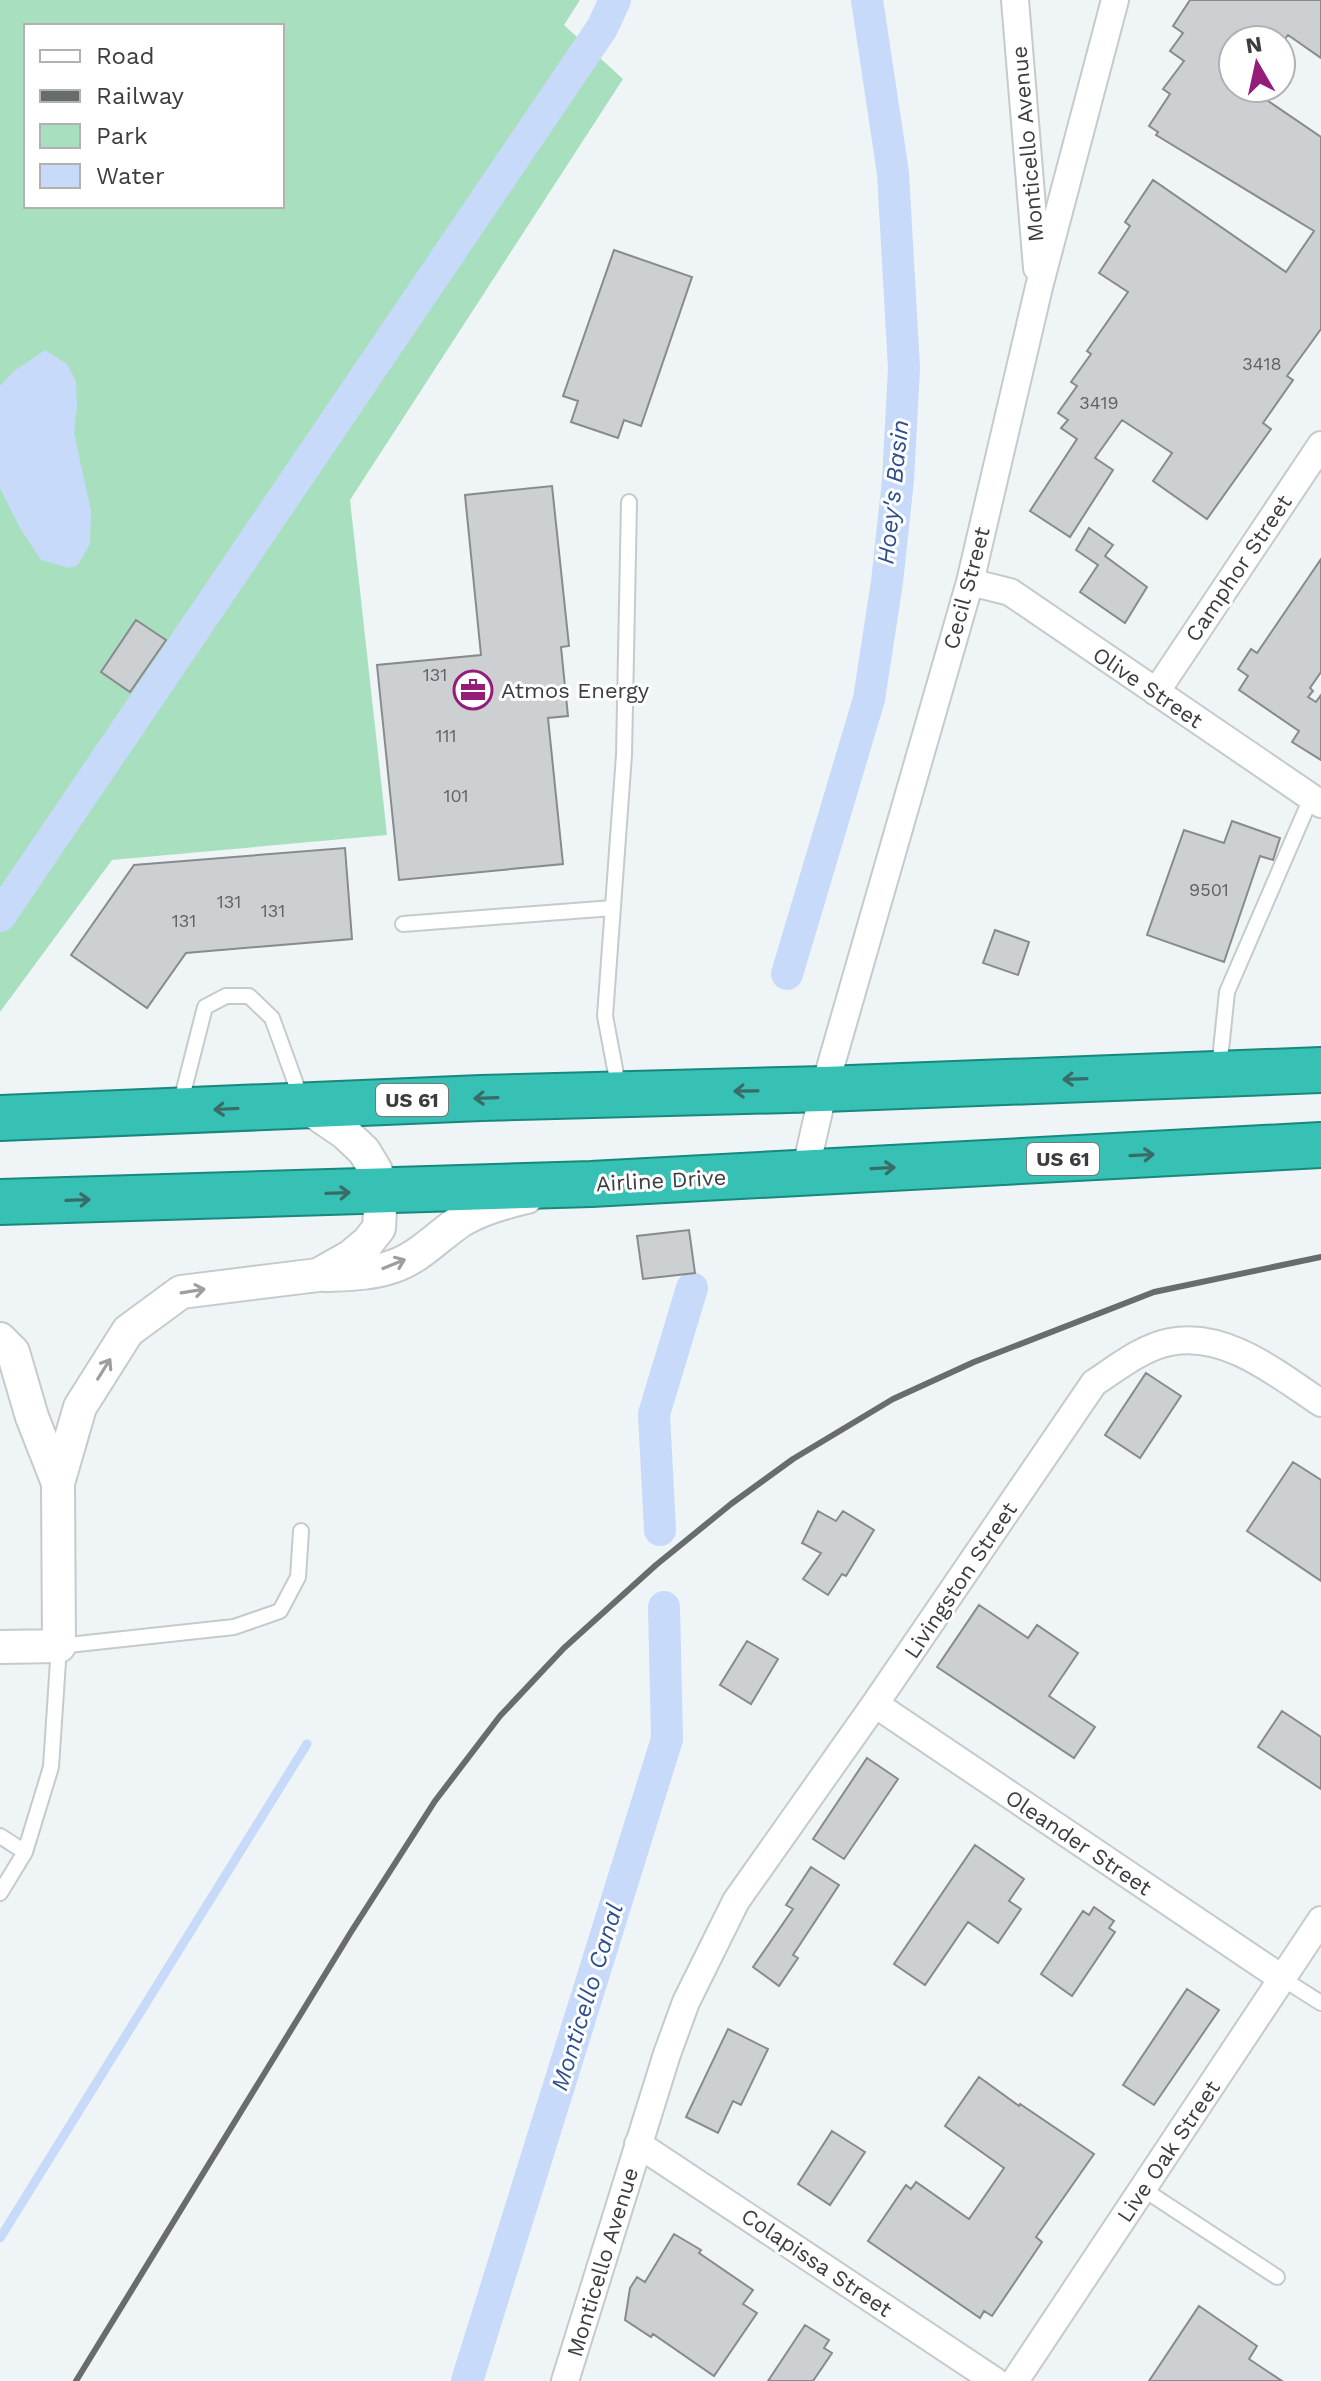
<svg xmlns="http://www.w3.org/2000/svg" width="1321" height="2381" font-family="'Work Sans',sans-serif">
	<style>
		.green { fill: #a8dfbe; fill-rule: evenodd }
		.water { fill: #c7daf9 }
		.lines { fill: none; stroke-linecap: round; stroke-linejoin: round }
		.stream { stroke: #c7daf9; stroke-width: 9 }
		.canal { stroke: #c7daf9; stroke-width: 32 }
		.building { fill: #ccd0d3; stroke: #878b8d; stroke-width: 2 }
		.service-casing { stroke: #c5cacb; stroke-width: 18 }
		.minor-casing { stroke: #c5cacb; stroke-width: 30 }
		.tertiary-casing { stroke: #c5cacb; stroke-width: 36 }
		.trunk-casing { stroke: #18887e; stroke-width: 48 }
		.service { stroke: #fff; stroke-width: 14 }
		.minor { stroke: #fff; stroke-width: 26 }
		.tertiary { stroke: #fff; stroke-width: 32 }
		.trunk { stroke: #37c0b4; stroke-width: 44 }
		.rail { stroke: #696c6d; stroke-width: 6 }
		.oneway { stroke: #3a6b67 }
		.oneway2 { stroke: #9d9e9e }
		.labels { text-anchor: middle; stroke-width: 6; stroke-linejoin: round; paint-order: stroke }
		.number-label { font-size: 18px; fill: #5f6263 }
		.shield { fill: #fff; stroke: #767778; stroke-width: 2 }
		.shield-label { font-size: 20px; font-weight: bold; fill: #3b3d3e }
		.street-label { font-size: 22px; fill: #3b3d3e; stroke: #fff }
		.poi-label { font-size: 22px; fill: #3b3d3e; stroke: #fff; text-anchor: start }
		.water-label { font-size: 24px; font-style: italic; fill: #2e508e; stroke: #fff }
	</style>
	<rect width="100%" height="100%" fill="#eff5f6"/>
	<path class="green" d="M0 0H580L564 25 623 79 350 500 387 835 112 860 0 1012ZM26 26H282V206H26Z"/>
	<path class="water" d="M45 350 67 364 76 381 77 405 74 433 91 511 90 544 78 565 69 568 41 560 20 528 0 488V386L14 371Z"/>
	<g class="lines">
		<path class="stream" d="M0 2238 307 1744"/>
		<path class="canal" d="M0 916 602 28 615 0
			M787 974 869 699 887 582 898 480 904 368 893 173 867 0
			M660 1530 654 1414 692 1288
			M467 2381 667 1739 664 1607"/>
	</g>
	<path class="building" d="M1190 0H1321V58L1288 35 1284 40H1233V88H1249L1321 137V329L1287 376 1293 380 1263 423 1271 429 1207 519 1153 481 1172 453 1122 420 1095 458 1113 470 1070 537 1030 511 1077 439 1061 428 1068 420 1058 413 1077 386 1071 382 1091 354 1087 351 1128 292 1099 273 1130 226 1125 222 1153 180 1286 272 1314 231 1156 135 1158 132 1149 126 1170 94 1163 89 1184 61 1170 51 1183 33 1173 26Z
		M614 250 692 277 641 426 624 420 618 438 571 422 578 401 563 396Z
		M552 486 569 646 561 647 568 716 548 718 563 864 399 880 377 665 481 655 465 495Z
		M1089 528 1113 545 1105 556 1147 587 1125 623 1080 592 1098 565 1076 550Z
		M1321 559V672L1310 688 1313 691 1308 697 1316 702 1321 695V760L1292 742 1299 731 1239 690 1248 676 1238 669 1251 649 1257 653Z
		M136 620 166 640 130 692 101 672Z
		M1232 821 1280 838 1273 860 1260 856 1224 962 1147 935 1184 830 1224 843Z
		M345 848 352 939 186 953 147 1008 71 955 134 865Z
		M995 930 1029 942 1018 975 983 963Z
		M689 1230 695 1273 643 1279 637 1236Z
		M1146 1373 1181 1396 1140 1458 1105 1435Z
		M1293 1462 1321 1480V1581L1247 1531Z
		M818 1511 836 1521 843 1511 874 1530 846 1576 842 1574 828 1595 803 1579 821 1553 802 1543Z
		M979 1605 1028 1638 1037 1625 1078 1653 1049 1696 1095 1727 1074 1758 937 1667Z
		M747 1641 778 1659 751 1704 720 1685Z
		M1282 1711 1321 1737V1789L1258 1747Z
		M867 1758 898 1779 844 1859 813 1839Z
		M975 1845 1024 1879 1009 1901 1021 1909 998 1943 968 1922 925 1985 894 1964Z
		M811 1867 839 1885 793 1955 798 1958 779 1986 753 1967 793 1909 786 1905Z
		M1094 1907 1114 1921 1109 1928 1115 1932 1072 1996 1041 1974 1083 1911 1089 1915Z
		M1187 1989 1219 2010 1154 2105 1123 2085Z
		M728 2029 768 2049 741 2105 733 2101 718 2133 686 2117Z
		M979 2077 1019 2106 1020 2104 1094 2154 1036 2237 1042 2242 992 2316 984 2311 980 2318 868 2241 906 2185 911 2189 916 2182 969 2219 1004 2168 945 2126Z
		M832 2131 865 2152 830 2205 798 2184Z
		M674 2234 701 2250 699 2253 753 2290 743 2304 757 2313 714 2376 653 2334 651 2337 625 2320 630 2288 637 2277 645 2282Z
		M1199 2306 1257 2346 1249 2359 1282 2381H1149Z
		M805 2325 829 2340 824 2348 832 2353 813 2381H768Z"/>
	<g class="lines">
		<defs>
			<path id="service" d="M403 924 613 908
				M1219 1069 1227 992 1311 798
				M619 1090 605 1016 624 755 629 502
				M180 1105 205 1007 226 996H249L272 1018 302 1101
				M0 1836 25 1852 51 1767 59 1646 234 1627 280 1611 298 1577 301 1531
				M0 1893 25 1852
				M1283 1979 1321 2003
				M1143 2189 1277 2277"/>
			<path id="minor" d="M1015 0 1037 268
				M970 582 1010 592 1321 804
				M1156 692 1321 445
				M805 1172 824 1089 970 582 1039 287 1115 0
				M875 1704 1283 1979
				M638 2144 995 2381
				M565 2381 667 2054 686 2002 736 1901 875 1704 1094 1383C1117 1368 1143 1347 1170 1342 1226 1331 1277 1374 1321 1403
				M1015 2381 1321 1920"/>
			<path id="tertiary" d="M325 1275C349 1274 372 1274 394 1266 420 1257 439 1235 462 1220 482 1208 505 1202 527 1197
				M0 1339 13 1352 32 1417 58 1483
				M0 1647 59 1646 58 1483 80 1407 128 1331 181 1292 318 1275 350 1257 368 1242 379 1228 381 1191 376 1171 364 1151 345 1133 304 1105"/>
			<path id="trunk" d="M0 1118 481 1098 824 1089 1321 1070
				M0 1202 591 1184 1321 1145"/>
		</defs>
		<use href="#service" class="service-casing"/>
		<use href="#minor" class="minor-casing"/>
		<use href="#tertiary" class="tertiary-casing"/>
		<use href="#trunk" class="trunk-casing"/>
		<use href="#service" class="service"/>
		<use href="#minor" class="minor"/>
		<use href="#tertiary" class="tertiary"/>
		<use href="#trunk" class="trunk"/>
		<path class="rail" d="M76 2381 351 1932 435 1801 500 1716 564 1648 656 1565 731 1504 793 1459 893 1399 974 1362 1154 1292 1321 1257"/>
	</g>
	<defs><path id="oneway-shaft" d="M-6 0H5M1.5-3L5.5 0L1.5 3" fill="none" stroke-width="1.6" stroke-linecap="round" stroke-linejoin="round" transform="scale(2)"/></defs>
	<g class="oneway">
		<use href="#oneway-shaft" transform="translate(1075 1079) rotate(178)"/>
		<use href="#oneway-shaft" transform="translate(746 1091) rotate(179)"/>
		<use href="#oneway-shaft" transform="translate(486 1098) rotate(178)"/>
		<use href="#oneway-shaft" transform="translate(226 1109) rotate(177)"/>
		<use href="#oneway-shaft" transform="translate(1142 1155) rotate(-3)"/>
		<use href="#oneway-shaft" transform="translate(883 1168) rotate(-3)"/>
		<use href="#oneway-shaft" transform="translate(338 1193) rotate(-2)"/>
		<use href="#oneway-shaft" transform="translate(78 1200) rotate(-2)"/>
	</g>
	<g class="oneway2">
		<use href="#oneway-shaft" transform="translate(394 1264) rotate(-22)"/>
		<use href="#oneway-shaft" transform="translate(193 1291) rotate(-9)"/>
		<use href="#oneway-shaft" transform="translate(104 1369) rotate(-58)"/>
	</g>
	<defs>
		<symbol id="office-ring" viewBox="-11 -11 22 22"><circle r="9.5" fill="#fff" stroke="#941d7a" stroke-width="1.5"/><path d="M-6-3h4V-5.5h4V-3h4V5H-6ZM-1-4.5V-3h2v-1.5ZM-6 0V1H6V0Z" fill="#941d7a"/></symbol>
	</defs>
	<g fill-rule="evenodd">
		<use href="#office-ring" x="451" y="668" width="44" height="44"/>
	</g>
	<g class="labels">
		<g class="number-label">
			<text x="1262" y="370">3418</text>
			<text x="1099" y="409">3419</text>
			<text x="435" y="681">131</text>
			<text x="446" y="742">111</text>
			<text x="456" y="802">101</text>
			<text x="1209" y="896">9501</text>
			<text x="229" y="908">131</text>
			<text x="273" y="917">131</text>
			<text x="184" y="927">131</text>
		</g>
		<g class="shield">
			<rect x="376" y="1084" width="72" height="32" rx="6"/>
			<rect x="1027" y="1143" width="72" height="32" rx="6"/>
		</g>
		<g class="shield-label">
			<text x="412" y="1107">US 61</text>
			<text x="1063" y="1166">US 61</text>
		</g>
		<g class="street-label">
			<text transform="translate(1027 144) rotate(-95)" y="8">Monticello Avenue</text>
			<text transform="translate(1238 568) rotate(-56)" y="8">Camphor Street</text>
			<text transform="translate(966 588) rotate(-75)" y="8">Cecil Street</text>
			<text transform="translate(1148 687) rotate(34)" y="8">Olive Street</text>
			<text transform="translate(661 1180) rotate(-3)" y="8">Airline Drive</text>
			<text transform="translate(960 1580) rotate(-56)" y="8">Livingston Street</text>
			<text transform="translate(1079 1842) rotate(34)" y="8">Oleander Street</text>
			<text transform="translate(1168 2151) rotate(-56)" y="8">Live Oak Street</text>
			<text transform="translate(602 2262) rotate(-73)" y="8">Monticello Avenue</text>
			<text transform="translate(817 2262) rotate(34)" y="8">Colapissa Street</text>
		</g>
		<g class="poi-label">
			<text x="501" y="698">Atmos Energy</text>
		</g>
		<g class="water-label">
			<text transform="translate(893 492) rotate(-84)" y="8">Hoey's Basin</text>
			<text transform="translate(587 1997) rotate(-73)" y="8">Monticello Canal</text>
		</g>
	</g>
	<rect x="24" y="24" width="260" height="184" fill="#ffffff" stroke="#b1b1b2" stroke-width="2"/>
	<rect x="40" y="50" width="40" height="12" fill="#ffffff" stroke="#b1b1b2" stroke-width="2"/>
	<text x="96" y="64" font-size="24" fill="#3b3d3e">Road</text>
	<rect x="40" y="90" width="40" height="12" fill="#696c6d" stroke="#b1b1b2" stroke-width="2"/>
	<text x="96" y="104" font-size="24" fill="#3b3d3e">Railway</text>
	<rect x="40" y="124" width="40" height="24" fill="#a8dfbe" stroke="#b1b1b2" stroke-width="2"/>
	<text x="96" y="144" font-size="24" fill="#3b3d3e">Park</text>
	<rect x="40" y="164" width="40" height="24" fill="#c7daf9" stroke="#b1b1b2" stroke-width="2"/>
	<text x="96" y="184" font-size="24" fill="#3b3d3e">Water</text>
	<g transform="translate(1257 64) rotate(351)"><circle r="38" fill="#ffffff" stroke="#b1b1b2" stroke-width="2"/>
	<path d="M0-6L14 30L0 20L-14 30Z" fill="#941d7a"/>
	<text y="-12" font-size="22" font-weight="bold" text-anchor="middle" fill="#3b3d3e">N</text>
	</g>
</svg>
